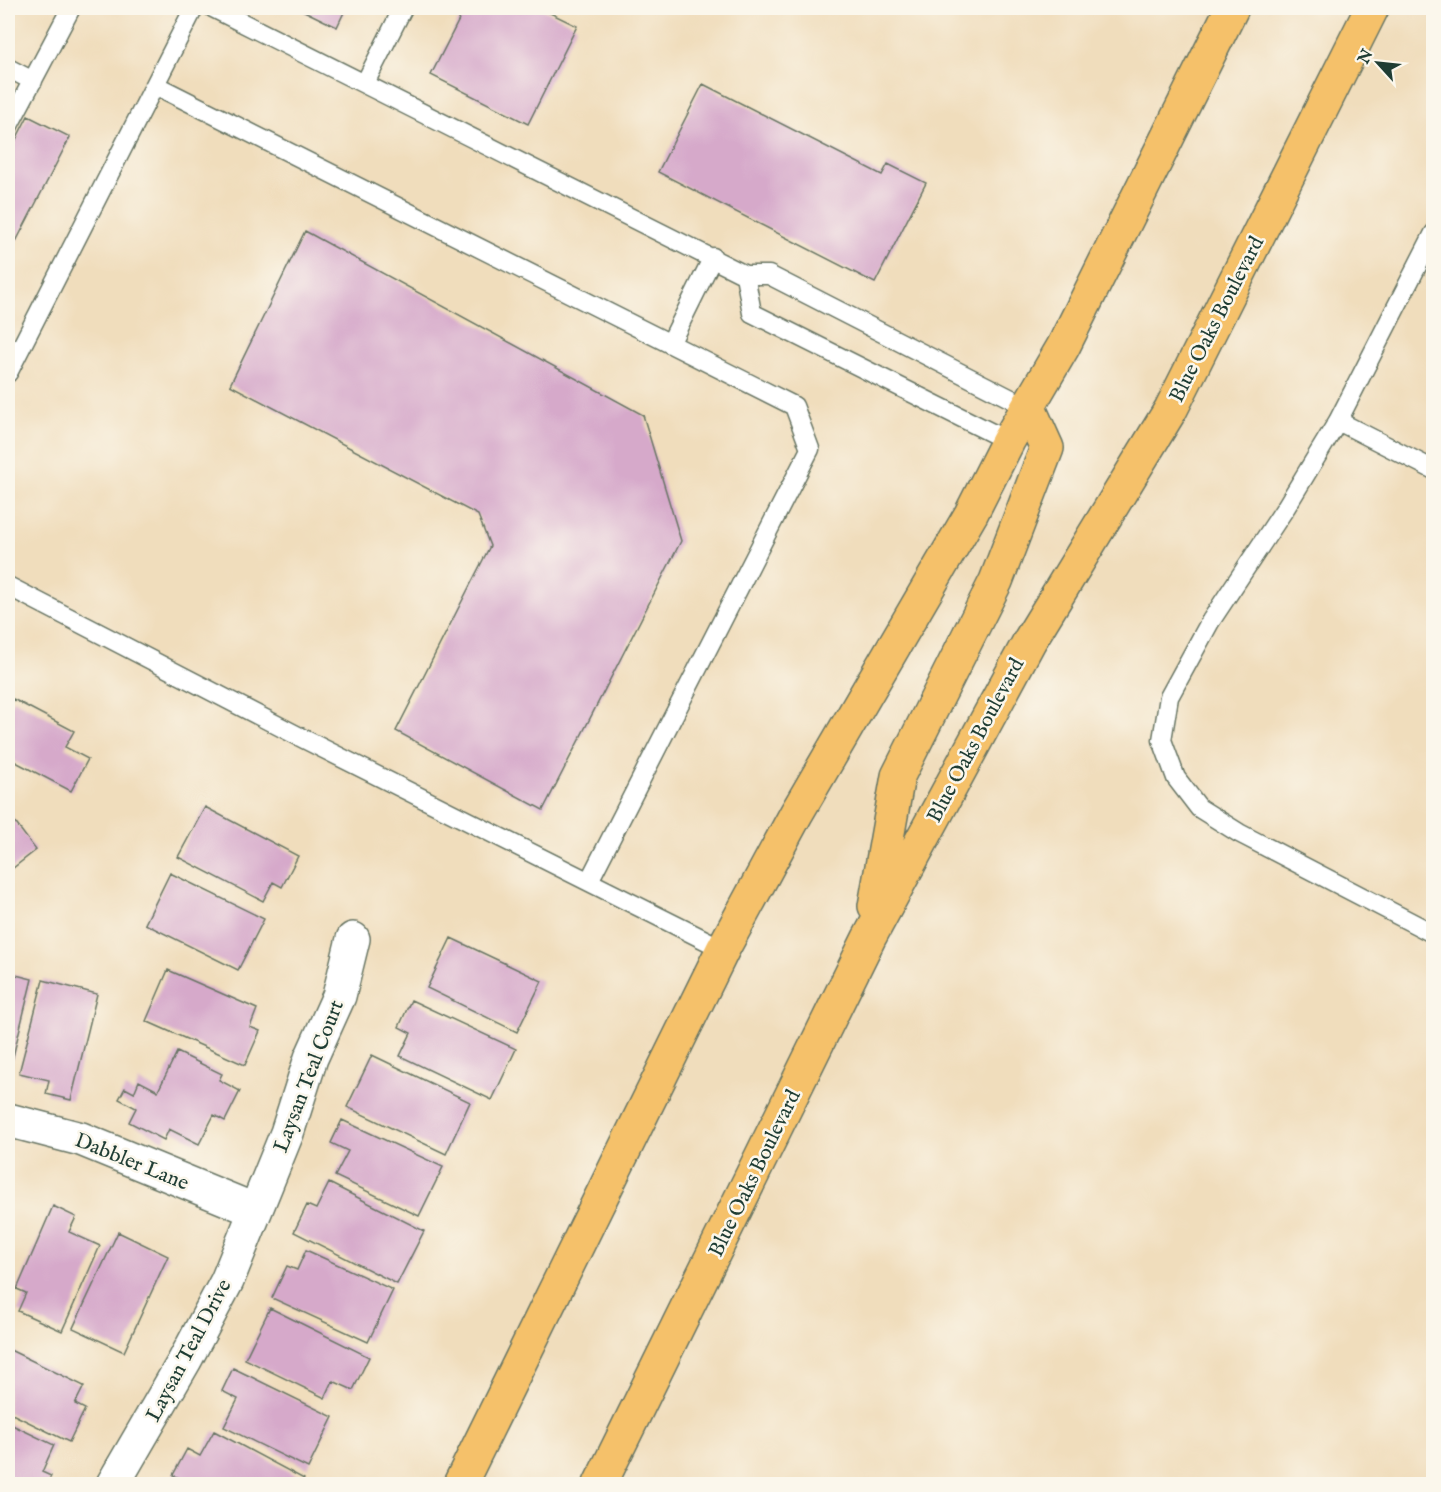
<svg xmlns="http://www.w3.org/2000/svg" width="1441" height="1492" font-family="'IM FELL English',serif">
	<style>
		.building { fill: #d6a9ca }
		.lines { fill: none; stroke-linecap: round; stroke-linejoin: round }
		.service-casing { stroke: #687564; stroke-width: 21 }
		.minor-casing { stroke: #687564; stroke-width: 36 }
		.primary-casing { stroke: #687564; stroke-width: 36 }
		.service { stroke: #fff; stroke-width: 18 }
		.minor { stroke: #fff; stroke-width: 33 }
		.primary { stroke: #f5c16b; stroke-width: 33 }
		.labels { text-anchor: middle; stroke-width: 5; stroke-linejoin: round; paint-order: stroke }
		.street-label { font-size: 21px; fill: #1f3d34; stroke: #fbf7ec }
	</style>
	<rect width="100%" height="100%" fill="#fbf7ec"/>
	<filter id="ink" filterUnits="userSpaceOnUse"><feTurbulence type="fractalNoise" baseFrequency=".0167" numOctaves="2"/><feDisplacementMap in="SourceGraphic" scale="12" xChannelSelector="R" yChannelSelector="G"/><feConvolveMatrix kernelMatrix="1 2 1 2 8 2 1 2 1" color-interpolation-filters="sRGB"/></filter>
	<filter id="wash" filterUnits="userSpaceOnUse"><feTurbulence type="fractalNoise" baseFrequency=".008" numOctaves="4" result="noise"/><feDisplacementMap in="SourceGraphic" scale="24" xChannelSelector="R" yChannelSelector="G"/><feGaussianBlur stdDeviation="1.35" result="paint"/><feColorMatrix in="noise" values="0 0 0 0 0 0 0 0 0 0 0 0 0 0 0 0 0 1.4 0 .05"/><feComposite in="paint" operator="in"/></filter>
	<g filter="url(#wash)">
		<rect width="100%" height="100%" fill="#f0ddbc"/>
		<g id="blocks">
			<path class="building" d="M298 8H346L337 27Z
				M465 8H540L577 26 528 124 431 75Z
				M703 84 882 175 888 164 926 183 875 283 658 172Z
				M28 116 70 137 8 257V155Z
				M305 231 643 415 681 541 543 810 396 731 490 546 478 515 230 385Z
				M13 699 74 731 65 747 88 759 71 791 8 758V709Z
				M205 807 298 856 282 887 273 882 263 901 178 857Z
				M8 813 36 850 8 872Z
				M170 873 264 919 238 970 145 924Z
				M451 938 542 981 517 1032 427 988Z
				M168 970 257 1009 250 1027 260 1031 245 1065 146 1021Z
				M8 973 32 979 8 1077Z
				M43 980 97 994 71 1100 46 1094 49 1080 19 1073Z
				M411 1000 516 1049 492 1100 400 1056 411 1033 399 1027Z
				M177 1052 222 1074 219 1080 240 1091 225 1121 214 1115 199 1144 169 1129 164 1140 129 1122 136 1108 119 1099 125 1088 134 1093 139 1081 158 1091Z
				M372 1055 470 1102 446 1154 347 1107Z
				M342 1120 443 1167 419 1216 335 1176 348 1151 331 1143Z
				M329 1183 424 1231 397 1284 294 1232 307 1205 316 1209Z
				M53 1206 76 1217 69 1232 100 1246 62 1331 18 1311 26 1293 17 1289Z
				M118 1232 168 1256 124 1352 73 1328Z
				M306 1250 393 1290 368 1342 272 1298 287 1266 297 1270Z
				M270 1308 369 1357 353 1390 333 1381 325 1398 245 1359Z
				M8 1349 84 1386 75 1404 85 1409 69 1442 8 1412Z
				M233 1368 333 1417 308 1468 224 1427 238 1399 222 1391Z
				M8 1423 54 1445 42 1472 51 1476 47 1484H8Z
				M214 1431 304 1479 301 1484H191L173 1475 187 1449 200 1456Z"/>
		</g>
	</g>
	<g filter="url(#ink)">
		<use href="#blocks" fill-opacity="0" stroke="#687564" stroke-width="1.5"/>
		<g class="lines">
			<defs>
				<path id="service" d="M213 8 745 275H769L1029 408
					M8 68 33 81
					M365 83 403 8
					M155 85 794 406 810 449 589 881
					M8 127 71 8
					M1434 233 1338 421 1286 507 1210 622 1169 697 1162 740 1176 778 1199 808 1239 833 1434 934
					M745 275 752 313 1008 441
					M670 344 713 257
					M8 373 194 8
					M1338 421 1434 470
					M8 586 304 739 723 949"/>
				<path id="minor" d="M8 1120 81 1139 254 1210
					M113 1484 185 1360 227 1281 287 1133 311 1058 339 996 353 939"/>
				<path id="primary" d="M875 906 898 776 996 581 1047 448 1029 408
					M460 1484 723 949 796 814 971 514 1008 441 1063 347 1232 8
					M600 1484 869 938 1030 640 1171 409 1372 8"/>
			</defs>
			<use href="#service" class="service-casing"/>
			<use href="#minor" class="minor-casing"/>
			<use href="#primary" class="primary-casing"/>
			<use href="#service" class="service"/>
			<use href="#minor" class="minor"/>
			<use href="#primary" class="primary"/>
		</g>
	</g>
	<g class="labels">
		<g class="street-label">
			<text transform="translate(1216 319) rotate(-63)" y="7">Blue Oaks Boulevard</text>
			<text transform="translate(975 740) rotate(-62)" y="7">Blue Oaks Boulevard</text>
			<text transform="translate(308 1076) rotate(-69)" y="7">Laysan Teal Court</text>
			<text transform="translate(132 1161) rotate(22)" y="7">Dabbler Lane</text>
			<text transform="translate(754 1173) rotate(-64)" y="7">Blue Oaks Boulevard</text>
			<text transform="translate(188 1350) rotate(-62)" y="7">Laysan Teal Drive</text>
		</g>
	</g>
	<rect width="1441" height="1492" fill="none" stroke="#fbf7ec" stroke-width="30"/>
	<g transform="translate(1378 63) rotate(297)" stroke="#fbf7ec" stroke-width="4.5" paint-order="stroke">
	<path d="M0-4.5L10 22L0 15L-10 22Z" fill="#1f3d34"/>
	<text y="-9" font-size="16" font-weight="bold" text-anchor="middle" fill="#1f3d34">N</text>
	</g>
</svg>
